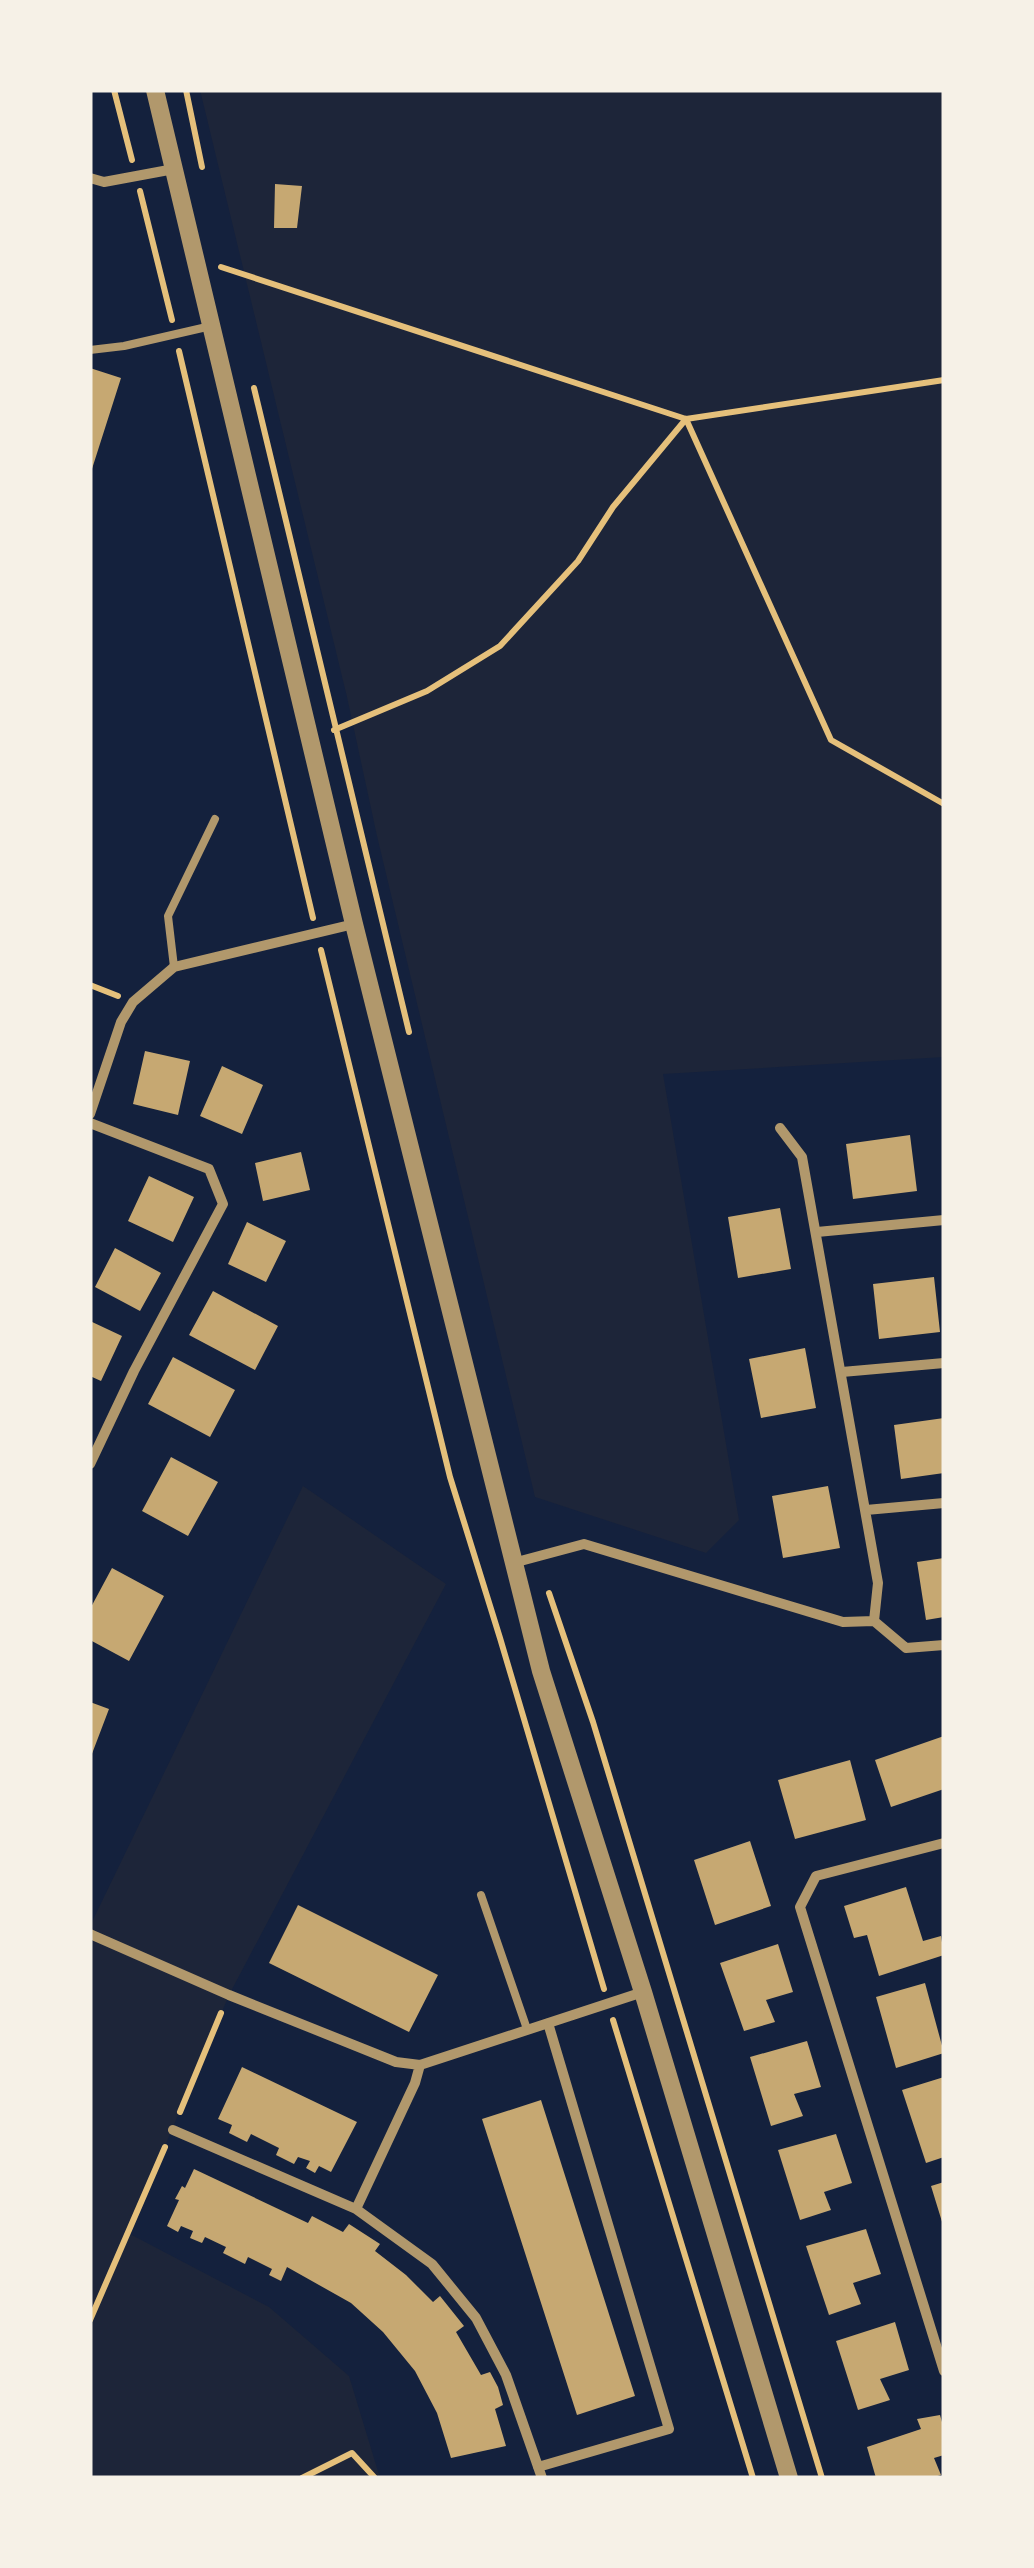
<svg xmlns="http://www.w3.org/2000/svg" width="1034" height="2568" font-family="'Work Sans',sans-serif">
	<style>
		.green { fill: #1d2539 }
		.building { fill: #c6a872 }
		.lines { fill: none; stroke-linecap: round; stroke-linejoin: round }
		.path { stroke: #e5c07b; stroke-width: 6 }
		.service { stroke: #b1986c; stroke-width: 8 }
		.minor { stroke: #b1986c; stroke-width: 10 }
		.tertiary { stroke: #b1986c; stroke-width: 18 }
	</style>
	<rect width="100%" height="100%" fill="#14213d"/>
	<path class="green" d="M200 90H944V1057L663 1074 739 1520 706 1553 535 1497 377 836 347 697Z
		M303 1486 446 1584 229 1995 128 2233 269 2307 349 2376 380 2478H90V1926Z"/>
	<path class="building" d="M275 184 302 186 297 228H274Z
		M90 368 121 378 91 472H90Z
		M145 1051 190 1061 178 1115 133 1104Z
		M222 1066 263 1085 242 1134 200 1116Z
		M910 1135 917 1191 853 1199 846 1144Z
		M301 1152 310 1190 263 1201 255 1163Z
		M149 1176 194 1197 173 1242 128 1221Z
		M780 1208 791 1269 738 1278 728 1217Z
		M247 1222 286 1241 266 1282 228 1264Z
		M115 1248 161 1273 140 1311 95 1287Z
		M934 1277 940 1332 879 1339 873 1284Z
		M213 1291 278 1326 255 1370 189 1335Z
		M90 1321 122 1336 101 1381 90 1376Z
		M805 1348 816 1408 761 1418 749 1359Z
		M173 1357 235 1390 210 1437 148 1404Z
		M944 1418V1473L901 1479 894 1425Z
		M171 1457 218 1482 188 1536 142 1511Z
		M828 1486 840 1548 783 1558 772 1496Z
		M944 1558V1617L926 1620 917 1562Z
		M112 1568 164 1596 129 1661 90 1640V1609Z
		M90 1702 109 1709 90 1759Z
		M944 1736V1789L891 1807 875 1760Z
		M850 1760 866 1820 795 1839 778 1780Z
		M750 1841 771 1906 715 1925 694 1860Z
		M906 1887 923 1941 941 1936 944 1955 879 1976 867 1935 854 1938 844 1906Z
		M298 1905 438 1975 409 2032 269 1963Z
		M778 1944 793 1992 766 2000 775 2022 744 2031 720 1963Z
		M925 1983 944 2053 896 2068 876 1997Z
		M807 2041 821 2087 794 2094 803 2116 771 2126 750 2057Z
		M242 2067 357 2122 331 2172 319 2166 315 2173 306 2168 310 2161 298 2157 294 2164 276 2155 279 2148 251 2134 247 2142 229 2133 232 2125 218 2119Z
		M944 2077V2157L926 2163 902 2090Z
		M541 2100 635 2396 577 2415 482 2119Z
		M836 2134 852 2183 824 2192 831 2210 800 2220 778 2150Z
		M194 2169 308 2223 312 2216 343 2232 349 2224 380 2244 375 2251 406 2275 433 2302 440 2296 464 2326 456 2332 481 2375 490 2372 498 2387 503 2405 495 2409 506 2446 451 2458 437 2413 415 2371 383 2332 351 2303 287 2267 281 2281 269 2275 272 2269 248 2257 245 2264 223 2253 226 2247 205 2237 202 2243 190 2238 193 2231 181 2226 178 2232 167 2226 179 2200 175 2199 182 2186 185 2188Z
		M944 2182V2225H943L931 2186Z
		M866 2229 881 2274 853 2283 861 2304 829 2315 806 2246Z
		M895 2322 909 2370 880 2379 890 2400 858 2410 836 2341Z
		M940 2415 944 2429V2455L934 2458 941 2475 931 2478H876L867 2447 921 2429 917 2419Z"/>
	<g class="lines">
		<path class="path" d="M114 90 132 160
			M186 90 202 167
			M140 191 172 320
			M221 267 686 419 944 380
			M179 351 313 918
			M254 388 409 1032
			M334 730 427 691 500 646 578 561 613 507 686 419 831 740 944 804
			M321 950 450 1477 500 1638 604 1989
			M90 985 118 996
			M549 1593 593 1722 822 2478
			M613 2020 753 2478
			M180 2112 221 2013
			M90 2320 165 2147
			M302 2478 352 2453 375 2478"/>
		<path class="service" d="M90 350 124 346 211 326
			M174 967 168 916 215 819
			M481 1895 527 2029"/>
		<path class="minor" d="M90 178 104 182 174 169
			M90 1114 121 1022 133 1002 174 967 354 924
			M90 1123 209 1169 223 1204 134 1371 90 1464
			M817 1232 944 1220
			M842 1372 944 1363
			M866 1510 944 1503
			M513 1563 584 1544 843 1622 874 1621 878 1583 802 1157 780 1128
			M874 1621 906 1648 944 1645
			M944 1843 816 1876 800 1907 944 2371
			M90 1934 229 1995 396 2062 420 2065 643 1992
			M173 2130 356 2209 432 2264 476 2318 506 2375 542 2478
			M356 2209 415 2083 420 2065
			M538 2467 669 2429 548 2023"/>
		<path class="tertiary" d="M155 90 354 924 541 1671 643 1992 789 2478"/>
	</g>
	<rect width="1034" height="2568" fill="none" stroke="#f6f1e7" stroke-width="185"/>
</svg>
